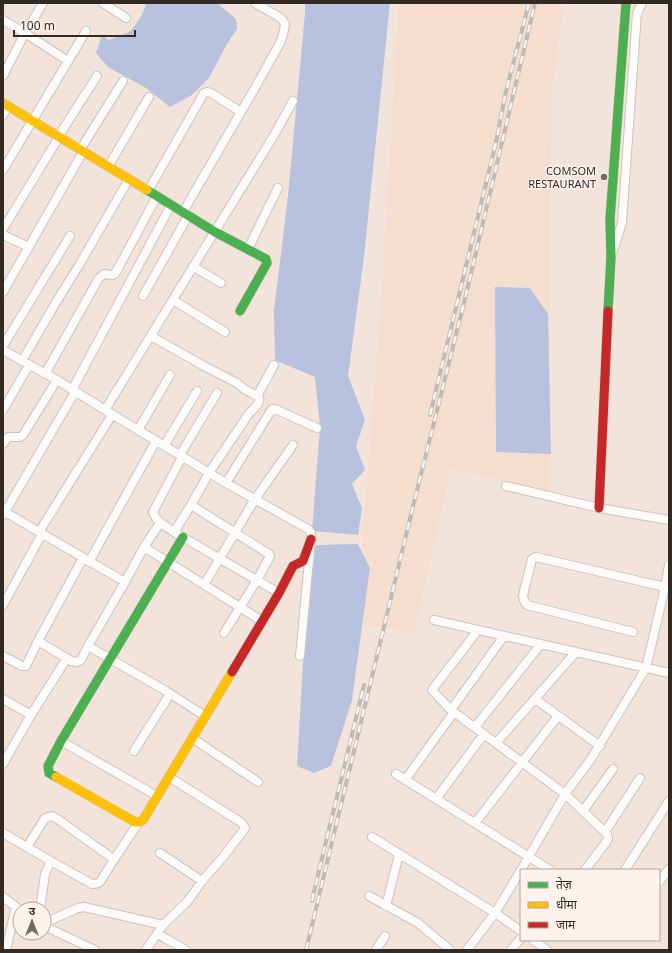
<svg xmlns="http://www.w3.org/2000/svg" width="672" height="953" font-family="'Noto Sans','Noto Sans Devanagari',sans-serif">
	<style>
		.built { fill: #f6dece }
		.water { fill: #b8c2de }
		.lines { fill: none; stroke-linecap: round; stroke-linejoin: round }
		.street-casing { stroke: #cdc2bc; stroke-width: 10 }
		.fast-casing { stroke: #cdc2bc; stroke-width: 10 }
		.slow-casing { stroke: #cdc2bc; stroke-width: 10 }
		.jam-casing { stroke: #cdc2bc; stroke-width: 10 }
		.street { stroke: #fdfbfa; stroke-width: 8 }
		.fast { stroke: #4caf50; stroke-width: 9 }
		.slow { stroke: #ffc107; stroke-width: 9 }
		.jam { stroke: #c62828; stroke-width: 9 }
		.rail-casing { stroke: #bdbab8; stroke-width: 4 }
		.rail { stroke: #fdf3ec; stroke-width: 2.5; stroke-dasharray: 8; stroke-linecap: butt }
		.poi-dot { fill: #766b64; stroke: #fdf3ec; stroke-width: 1.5 }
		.labels { text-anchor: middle; stroke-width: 3; stroke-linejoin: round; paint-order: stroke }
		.poi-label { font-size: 11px; fill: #342a24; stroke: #fdf3ec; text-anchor: end }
	</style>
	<rect width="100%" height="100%" fill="#f2e4db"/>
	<path class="built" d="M399 3H565L562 17 551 101 549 491 451 469 414 633 356 625 381 306Z"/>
	<path class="water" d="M146 3H217L236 19 237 29 227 44 209 78 192 95 170 107 146 88 108 67 96 53 102 35 109 40C114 37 125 35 130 31 136 26 145 11 146 3Z
		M305 3H390L364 257 348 376 365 420 356 446 365 470 352 484 362 508 358 535 312 531 320 427 315 377 275 360 274 311 288 196 305 13Z
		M495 287 530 288 548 314 551 454 496 452Z
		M358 544 370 568 352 700 331 766 314 773 297 766 304 646 316 545Z"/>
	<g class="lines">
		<defs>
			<path id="street" d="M103 3 126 18
				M3 20 25 33 68 61
				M3 76 25 33 43 3
				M3 115 8 106
				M58 137 97 76
				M80 150 123 81
				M108 167 149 97
				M3 170 86 31
				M148 191 204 93 207 92 211 93 241 112
				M183 212 256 86 280 43 283 35 285 24 281 18 255 3
				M3 229 59 137
				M3 235 29 247
				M248 249 278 188
				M613 251 622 223 637 13 642 3
				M194 267 221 283
				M3 292 83 152
				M143 296 188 216
				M173 300 225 332
				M151 336 204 366 237 383 244 389 259 397C261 403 254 409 250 412L209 473 191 505 174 532
				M3 346 70 236
				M3 350 57 380 105 410 226 483 308 529 311 533V539L300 656
				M22 361 58 299 78 267 129 179
				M45 374 99 278 104 274 112 275 115 274 157 196
				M72 390 171 205
				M257 396 274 365
				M3 410 29 365
				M105 410 273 137 293 101
				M138 430 170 375
				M3 444 8 437H20L23 435 57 380
				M164 446 197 391
				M180 455 217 393
				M182 457 153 512C156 522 166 526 174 532L279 593
				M226 483 272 409H275L317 428
				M506 486 599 508 669 520
				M191 505 269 554 270 556 257 580 224 633
				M3 511 5 512 75 392
				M3 515 5 512 125 582 144 547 262 621
				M39 532 112 415
				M144 547 160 523
				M89 562 156 441
				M204 585 255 499 293 445
				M3 605 42 534
				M434 620 669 673
				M478 630 432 690 451 710 565 794 607 834 608 838 607 841 585 870
				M633 632 527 605 524 600 523 595 532 559 535 557H536L665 587
				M38 641 71 661 77 662 81 660 88 646 125 582
				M88 646 166 691 205 716
				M3 656 22 666H26L38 641 83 558
				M3 699 31 715 3 764
				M535 699 600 746
				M451 710 504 636
				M31 715 67 658
				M475 727 541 644
				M192 738 258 782
				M61 741 157 796
				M496 743 576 652
				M134 751 170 694
				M396 774 550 870
				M405 780 454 712
				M436 799 484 734
				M583 811 613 769
				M475 823 558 716
				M605 832 640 778
				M3 833 49 860V865L45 874 40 909
				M372 837 495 913 521 931
				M27 847 45 818 52 816 56 818 112 858H115L139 822
				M160 853 202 881
				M49 860 92 884C96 884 97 884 100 882L115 858
				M521 870 565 794 591 759 646 668 665 587 669 565
				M625 870 669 801
				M659 882 669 869
				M369 896 418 923 450 950
				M3 897 20 910
				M386 906 399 854
				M44 923 78 908 84 907 163 925
				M44 926 95 950
				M158 934 186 950
				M533 940 547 950
				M6 950 16 907
				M146 950 163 925 188 901 202 881 224 856 245 828 242 823 239 821 169 777
				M376 950 385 936
				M467 950 495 913 521 870
				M511 950 521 938"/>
			<path id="fast" d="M147 190 215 232 266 259 267 263 240 311
				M608 311 611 257 610 219 626 3
				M56 777 49 773 48 766 61 741 183 537"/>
			<path id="slow" d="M3 103 147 190
				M56 777 135 822H139L143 820 232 672"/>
			<path id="jam" d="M599 508 608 311
				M232 672 279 593 293 566 303 561 311 539"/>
		</defs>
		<use href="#street" class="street-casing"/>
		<use href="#fast" class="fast-casing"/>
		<use href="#slow" class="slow-casing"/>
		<use href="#jam" class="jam-casing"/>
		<use href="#street" class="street"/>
		<use href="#fast" class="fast"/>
		<use href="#slow" class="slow"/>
		<use href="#jam" class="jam"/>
		<defs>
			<path id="rail" d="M430 415 496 142 506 91 529 3
				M312 901 316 883 364 685
				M306 950 416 494 464 303 535 3"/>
		</defs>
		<use href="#rail" class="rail-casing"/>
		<use href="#rail" class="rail"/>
	</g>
	<circle class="poi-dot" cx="604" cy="177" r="4"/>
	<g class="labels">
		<g class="poi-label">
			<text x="596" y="175">COMSOM<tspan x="596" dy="13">RESTAURANT</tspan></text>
		</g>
	</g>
	<rect width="672" height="953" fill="none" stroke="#342a24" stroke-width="8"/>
	<rect x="520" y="869" width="140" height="72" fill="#fdf3ec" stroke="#ada39c"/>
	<rect x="528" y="882" width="20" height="6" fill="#4caf50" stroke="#ada39c"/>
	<text x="556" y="889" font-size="12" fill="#342a24">तेज़</text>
	<rect x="528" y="902" width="20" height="6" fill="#ffc107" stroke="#ada39c"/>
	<text x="556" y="909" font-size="12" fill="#342a24">धीमा</text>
	<rect x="528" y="922" width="20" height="6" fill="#c62828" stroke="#ada39c"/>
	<text x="556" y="929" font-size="12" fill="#342a24">जाम</text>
	<g transform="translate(32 921)"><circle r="19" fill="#fdf3ec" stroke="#ada39c"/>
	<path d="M0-3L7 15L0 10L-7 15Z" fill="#766b64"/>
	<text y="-6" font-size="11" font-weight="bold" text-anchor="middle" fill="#342a24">उ</text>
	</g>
	<path d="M14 30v6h121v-6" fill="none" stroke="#342a24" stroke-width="2"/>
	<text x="20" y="30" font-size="12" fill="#342a24" stroke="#fdf3ec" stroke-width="3" paint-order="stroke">100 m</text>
</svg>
